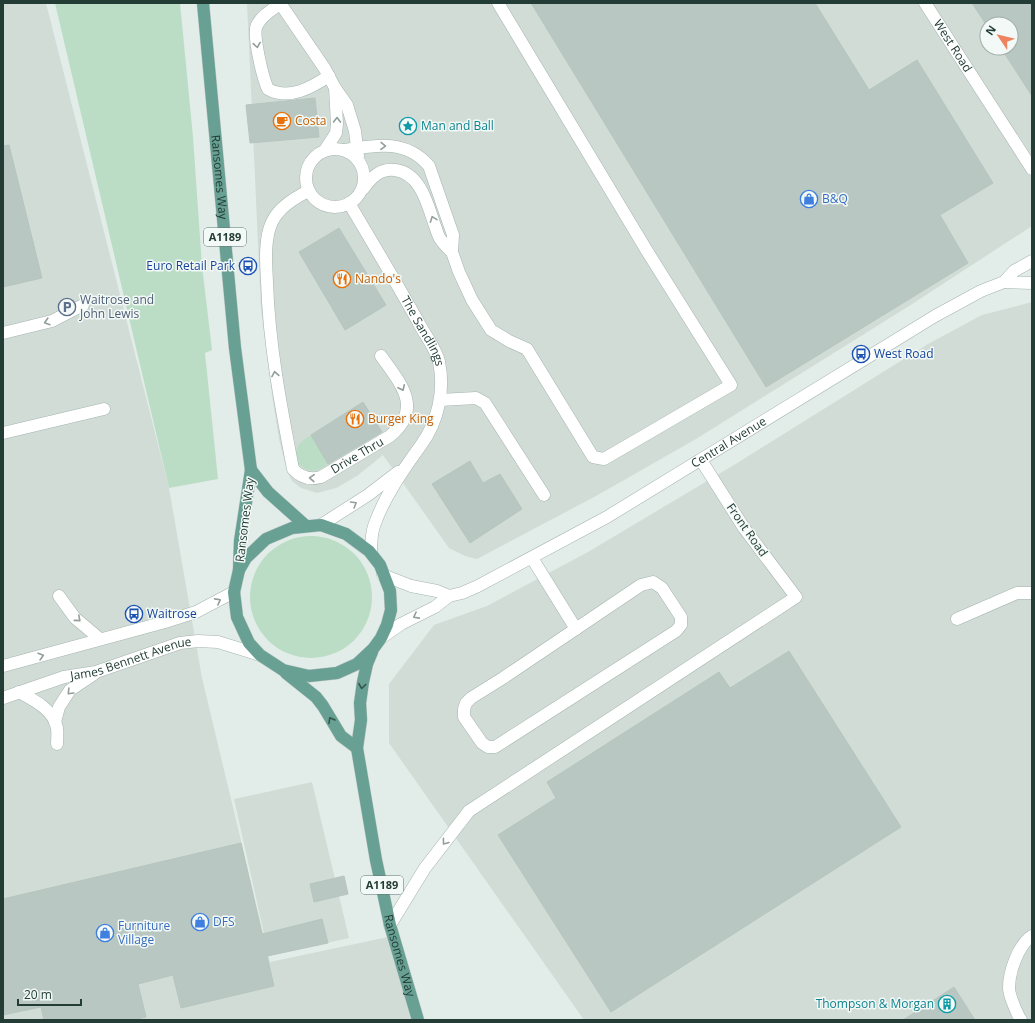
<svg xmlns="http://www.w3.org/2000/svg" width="1035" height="1023" font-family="'Open Sans',sans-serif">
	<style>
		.built { fill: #d1dcd7; fill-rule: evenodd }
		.green { fill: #bcddc5 }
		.building { fill: #b8c7c1; stroke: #b5c6bf }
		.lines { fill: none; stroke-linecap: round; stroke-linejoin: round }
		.minor-casing { stroke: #a5b4af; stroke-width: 13 }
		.major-casing { stroke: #c1c9c7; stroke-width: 13 }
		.minor { stroke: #fff; stroke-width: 12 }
		.major { stroke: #68a093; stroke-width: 12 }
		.oneway { stroke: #919e9a }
		.oneway2 { stroke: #34564d }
		.labels { text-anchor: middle; stroke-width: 3; stroke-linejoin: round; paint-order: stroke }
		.shield { fill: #f3f9f6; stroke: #617570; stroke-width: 1 }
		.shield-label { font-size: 11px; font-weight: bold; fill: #233d36 }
		.street-label { font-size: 12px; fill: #233d36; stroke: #f3f9f6 }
		.food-label { font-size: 12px; fill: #c56008; stroke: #f3f9f6; text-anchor: start }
		.culture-label { font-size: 12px; fill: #0d838f; stroke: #f3f9f6; text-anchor: start }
		.shop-label { font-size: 12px; fill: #366cbe; stroke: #f3f9f6; text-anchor: start }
		.transit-label { font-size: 12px; fill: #164399; stroke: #f3f9f6; text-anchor: start }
		.service-label { font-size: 12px; fill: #4e5e75; stroke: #f3f9f6; text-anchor: start }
	</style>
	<rect width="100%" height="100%" fill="#e2ece8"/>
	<path class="built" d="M3 3H46L169 488 202 678 270 962 393 936 418 1020H3Z
		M247 3H1032V226L909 306 696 439 596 496 477 559 465 556 449 548 383 455 357 476 336 488 317 493 301 488 292 481 287 471 279 439 272 395 261 309ZM987 24H1011V48H987Z
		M1032 302V1020H584L389 743V684L434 625 487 606 588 552 734 465 928 344 982 315Z
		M312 782 349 938 269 956 234 799Z"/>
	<path class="green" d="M55 3H180L193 137 202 266 212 350 205 353 218 479 169 488Z
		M311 435 328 464C325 466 321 469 317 470 305 474 290 460 297 448 300 442 306 438 311 435Z
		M250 597a61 61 0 1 1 122 0a61 61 0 1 1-122 0Z"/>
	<path class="building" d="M531 3H815L869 90 917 60 993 183 940 215 968 263 766 387Z
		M972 3H1032V96L1001 48H1011V24H987V26Z
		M315 98 319 137 250 143 246 105Z
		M9 145 42 278 3 287V146Z
		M339 228 386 305 345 330 299 252Z
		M363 402 382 432 328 464 311 435Z
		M470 461 483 483 500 474 522 509 470 543 432 484Z
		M789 651 901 827 611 1012 498 835 556 798 547 782 719 672 730 688Z
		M241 843 262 934 322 919 328 943 267 956 274 986 181 1008 173 975 138 984 146 1017 132 1020H44L41 1007 3 1015V899Z
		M344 876 348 894 314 902 310 884Z
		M954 987 975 1020H903Z"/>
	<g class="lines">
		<defs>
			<g id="minor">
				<path d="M280 3 325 69 335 88 347 105 355 131 358 156"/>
				<path id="s1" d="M925 3 1032 169"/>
				<path d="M280 4C272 10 262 15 257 25 252 34 263 79 268 89 289 101 312 87 329 76"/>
				<circle cx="335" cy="178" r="29"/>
				<path d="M325 150 336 133 337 124 335 88"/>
				<path d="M345 150C376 145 406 139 429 166L453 235 452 252 459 272 472 300 491 330 509 341 527 349 593 457 604 459 731 385 647 251 498 3"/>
				<path d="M363 189C371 178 380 168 395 170 421 173 428 206 435 226 437 231 438 237 441 240 444 245 448 248 452 252"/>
				<path id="s2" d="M308 191C295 198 279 207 272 222 264 239 266 263 267 282 269 345 281 407 293 469 301 478 310 480 321 477L390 436C424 408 400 383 381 356"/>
				<path id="s3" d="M349 203C373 244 398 285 421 327 426 336 437 351 439 362 445 390 438 422 421 445 403 470 384 497 374 526 371 535 371 544 371 553"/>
				<path d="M1004 282 1032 283"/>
				<path d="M3 333 52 321 83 305"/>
				<path d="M440 400 476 398 485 403 544 495"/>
				<path d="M3 433 104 409"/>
				<path d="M321 525 368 495 398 472"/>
				<path d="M532 558 576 629"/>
				<path d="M383 575 411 586 437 591 449 596"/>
				<path d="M653 582 662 588 681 617V625L676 631 495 747H488L482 743 464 717V709L466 703 471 698 503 678 641 585Z"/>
				<path d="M59 596 75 618 100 639"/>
				<path d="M957 619 1017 593H1032"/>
				<path id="s4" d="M381 638 401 624 435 607 449 596 462 593 478 586 607 517 935 316 981 291 1004 282 1014 271 1032 261"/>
				<path d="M3 666 165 622 196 612 234 592"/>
				<path d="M19 692C34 700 54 710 57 728 58 734 57 739 57 744"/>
				<path id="s5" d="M3 698 64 677 96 672 180 643 198 641 218 642 260 655"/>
				<path d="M55 722 59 707 70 690 94 674"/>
				<path d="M390 925 425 868 469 811 796 597 744 528 701 460"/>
				<path d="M1021 1020C1017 1014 1009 995 1009 988 1009 972 1018 945 1032 936"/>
			</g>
			<g id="major">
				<path id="s6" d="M203 3 235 348 251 470 240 541 239 570"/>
				<path d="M251 470 268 492 306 526"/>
				<path d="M321 525 346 534 369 551 380 565 390 591 391 610 387 625 381 638 373 649 357 664 337 673 309 676 283 670 260 655 249 643 237 617 234 592 239 570 246 558 266 539 292 528Z"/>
				<path id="s7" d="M372 652 367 664 363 682 360 703 361 720 357 748 376 860 390 925 418 1020"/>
				<path d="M286 673 316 697 323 706 341 736 357 748"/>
			</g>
		</defs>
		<use href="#minor" class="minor-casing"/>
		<use href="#major" class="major-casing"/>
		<use href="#minor" class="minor"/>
		<use href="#major" class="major"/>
	</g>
	<defs><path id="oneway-chevron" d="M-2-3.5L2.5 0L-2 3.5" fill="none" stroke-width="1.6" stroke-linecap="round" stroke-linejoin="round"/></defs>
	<g class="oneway">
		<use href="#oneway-chevron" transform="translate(257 45) rotate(81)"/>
		<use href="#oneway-chevron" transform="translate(337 120) rotate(-89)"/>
		<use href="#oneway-chevron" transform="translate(383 146) rotate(2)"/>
		<use href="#oneway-chevron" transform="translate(433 219) rotate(-111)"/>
		<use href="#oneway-chevron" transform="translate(47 322) rotate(163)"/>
		<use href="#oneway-chevron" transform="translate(275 374) rotate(-100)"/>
		<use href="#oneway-chevron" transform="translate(402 388) rotate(65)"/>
		<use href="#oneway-chevron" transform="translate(312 478) rotate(-178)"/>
		<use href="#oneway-chevron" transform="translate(354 504) rotate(-31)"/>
		<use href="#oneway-chevron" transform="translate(218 601) rotate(-28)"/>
		<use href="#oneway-chevron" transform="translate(416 616) rotate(152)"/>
		<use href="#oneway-chevron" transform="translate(78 619) rotate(41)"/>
		<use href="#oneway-chevron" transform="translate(41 656) rotate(-16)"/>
		<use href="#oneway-chevron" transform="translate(70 692) rotate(134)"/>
		<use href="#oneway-chevron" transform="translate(445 842) rotate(127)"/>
	</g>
	<g class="oneway2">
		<use href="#oneway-chevron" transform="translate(362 686) rotate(97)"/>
		<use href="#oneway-chevron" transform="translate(331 720) rotate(-120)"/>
	</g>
	<defs>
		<symbol id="cafe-ring" viewBox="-11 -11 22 22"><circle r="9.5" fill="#f3f9f6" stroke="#e8710a" stroke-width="1.5"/><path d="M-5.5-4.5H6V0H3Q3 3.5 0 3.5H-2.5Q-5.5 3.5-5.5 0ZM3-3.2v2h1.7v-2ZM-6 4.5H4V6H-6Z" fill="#e8710a"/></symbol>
		<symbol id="sight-ring" viewBox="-11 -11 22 22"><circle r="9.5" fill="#f3f9f6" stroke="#0f9aa8" stroke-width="1.5"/><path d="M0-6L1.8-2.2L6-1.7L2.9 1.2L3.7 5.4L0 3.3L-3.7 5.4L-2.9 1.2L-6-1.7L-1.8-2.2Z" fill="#0f9aa8"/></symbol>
		<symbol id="shop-ring" viewBox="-11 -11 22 22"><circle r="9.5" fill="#f3f9f6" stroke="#3f7fe0" stroke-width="1.5"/><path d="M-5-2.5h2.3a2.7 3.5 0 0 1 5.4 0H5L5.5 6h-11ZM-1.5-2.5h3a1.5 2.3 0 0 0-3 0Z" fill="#3f7fe0"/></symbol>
		<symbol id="bus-ring" viewBox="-11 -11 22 22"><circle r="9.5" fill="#f3f9f6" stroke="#1a4fb4" stroke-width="1.5"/><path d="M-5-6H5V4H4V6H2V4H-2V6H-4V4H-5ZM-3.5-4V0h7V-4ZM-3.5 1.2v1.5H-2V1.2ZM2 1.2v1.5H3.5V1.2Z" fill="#1a4fb4"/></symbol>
		<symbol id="restaurant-ring" viewBox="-11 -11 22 22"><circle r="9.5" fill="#f3f9f6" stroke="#e8710a" stroke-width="1.5"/><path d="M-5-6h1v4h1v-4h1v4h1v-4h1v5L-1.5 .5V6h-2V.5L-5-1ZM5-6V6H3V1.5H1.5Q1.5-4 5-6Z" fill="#e8710a"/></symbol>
		<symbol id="parking-ring" viewBox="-11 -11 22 22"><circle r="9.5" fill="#f3f9f6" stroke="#5c6f8a" stroke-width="1.5"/><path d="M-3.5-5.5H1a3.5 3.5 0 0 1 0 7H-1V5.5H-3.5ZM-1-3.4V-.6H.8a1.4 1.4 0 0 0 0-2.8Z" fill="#5c6f8a"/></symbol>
		<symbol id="building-ring" viewBox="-11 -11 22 22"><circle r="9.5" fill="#f3f9f6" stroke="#0f9aa8" stroke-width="1.5"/><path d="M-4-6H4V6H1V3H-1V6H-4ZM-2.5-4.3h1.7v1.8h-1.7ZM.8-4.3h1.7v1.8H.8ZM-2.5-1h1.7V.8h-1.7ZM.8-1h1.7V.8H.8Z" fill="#0f9aa8"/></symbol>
	</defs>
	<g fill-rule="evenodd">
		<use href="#cafe-ring" x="272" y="111" width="20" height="20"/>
		<use href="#sight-ring" x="398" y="116" width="20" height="20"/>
		<use href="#shop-ring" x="799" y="189" width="20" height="20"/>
		<use href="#bus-ring" x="238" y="256" width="20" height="20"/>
		<use href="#restaurant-ring" x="332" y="269" width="20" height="20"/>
		<use href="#parking-ring" x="57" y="297" width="20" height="20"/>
		<use href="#bus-ring" x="851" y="344" width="20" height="20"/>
		<use href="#restaurant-ring" x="345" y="409" width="20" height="20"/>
		<use href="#bus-ring" x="124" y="604" width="20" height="20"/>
		<use href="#shop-ring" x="190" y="912" width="20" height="20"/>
		<use href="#shop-ring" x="95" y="923" width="20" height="20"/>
		<use href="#building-ring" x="937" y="994" width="20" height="20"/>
	</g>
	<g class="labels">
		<g class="shield">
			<rect x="204" y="228" width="42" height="18" rx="3"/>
			<rect x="361" y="876" width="42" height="18" rx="3"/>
		</g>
		<g class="shield-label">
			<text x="225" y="241">A1189</text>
			<text x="382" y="889">A1189</text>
		</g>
		<g class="street-label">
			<text dy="4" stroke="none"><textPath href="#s1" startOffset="51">West Road</textPath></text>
			<text dy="4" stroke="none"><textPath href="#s6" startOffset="175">Ransomes Way</textPath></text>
			<text dy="4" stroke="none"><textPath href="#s3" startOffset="148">The Sandlings</textPath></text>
			<text dy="4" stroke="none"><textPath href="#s4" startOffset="400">Central Avenue</textPath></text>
			<text dy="4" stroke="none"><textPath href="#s2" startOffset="371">Drive Thru</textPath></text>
			<text transform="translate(245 520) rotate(-83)" y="4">Ransomes Way</text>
			<text transform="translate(747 530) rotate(55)" y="4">Front Road</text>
			<text dy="4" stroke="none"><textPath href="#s5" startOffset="134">James Bennett Avenue</textPath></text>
			<text dy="4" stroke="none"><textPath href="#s7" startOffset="310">Ransomes Way</textPath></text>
		</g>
		<g class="food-label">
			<text x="295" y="125">Costa</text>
			<text x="355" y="283">Nando's</text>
			<text x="368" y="423">Burger King</text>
		</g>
		<g class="culture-label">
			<text x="421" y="130">Man and Ball</text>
			<text x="934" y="1008" text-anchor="end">Thompson &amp; Morgan</text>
		</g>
		<g class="shop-label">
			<text x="822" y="203">B&amp;Q</text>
			<text x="213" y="926">DFS</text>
			<text x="118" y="930">Furniture<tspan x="118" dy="14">Village</tspan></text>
		</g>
		<g class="transit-label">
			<text x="235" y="270" text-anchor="end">Euro Retail Park</text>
			<text x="874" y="358">West Road</text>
			<text x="147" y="618">Waitrose</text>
		</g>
		<g class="service-label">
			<text x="80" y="304">Waitrose and<tspan x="80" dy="14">John Lewis</tspan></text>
		</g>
	</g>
	<rect width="1035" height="1023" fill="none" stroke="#233d36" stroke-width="8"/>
	<g transform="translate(999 36) rotate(305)"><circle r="19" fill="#f3f9f6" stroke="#a0aea9"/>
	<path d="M0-3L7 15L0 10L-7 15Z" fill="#ee835f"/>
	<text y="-6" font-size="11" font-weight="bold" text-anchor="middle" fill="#233d36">N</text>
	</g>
	<path d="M18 999v6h63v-6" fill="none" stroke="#233d36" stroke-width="2"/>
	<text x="24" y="999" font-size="12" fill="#233d36" stroke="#f3f9f6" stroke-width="3" paint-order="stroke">20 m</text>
</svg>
